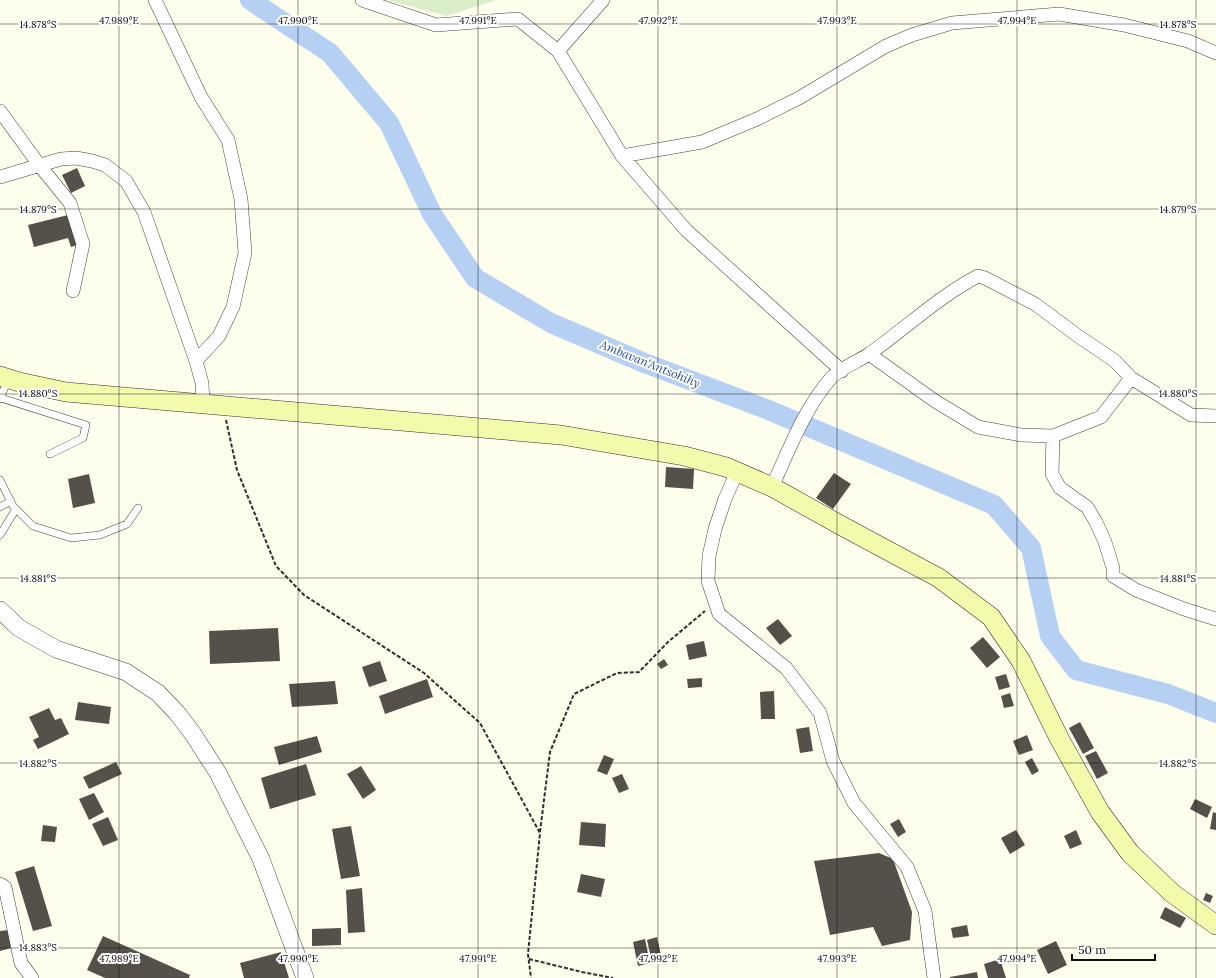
<svg xmlns="http://www.w3.org/2000/svg" width="1216" height="978" font-family="Lora,serif">
	<style>
		.pitch { fill: #dbeeca }
		.lines { fill: none; stroke-linecap: round; stroke-linejoin: round }
		.river { stroke: #b5d0f3; stroke-width: 20 }
		.building { fill: #55504a }
		.service-casing { stroke: #404040; stroke-width: 8 }
		.minor-casing { stroke: #404040; stroke-width: 14 }
		.tertiary-casing { stroke: #404040; stroke-width: 18 }
		.secondary-casing { stroke: #2f2f2f; stroke-width: 20 }
		.path { stroke: #2f2f2f; stroke-width: 2; stroke-dasharray: 4 2; stroke-linecap: butt }
		.service { stroke: #fff; stroke-width: 7 }
		.minor { stroke: #fff; stroke-width: 13 }
		.tertiary { stroke: #fff; stroke-width: 17 }
		.secondary { stroke: #f4faac; stroke-width: 19 }
		.ticks { fill: none; stroke: #0d0d0d; stroke-width: 1; stroke-opacity: 0.45 }
		.labels { text-anchor: middle; stroke-width: 4; stroke-linejoin: round; paint-order: stroke }
		.water-label { font-size: 12px; font-style: italic; fill: #1d4a97; stroke: #fff }
		.ticks-label { font-size: 10px; text-anchor: middle; fill: #0d0d0d; stroke: #fff; stroke-width: 4; stroke-linejoin: round; paint-order: stroke }
	</style>
	<rect width="100%" height="100%" fill="#fefeed"/>
	<path class="pitch" d="M387 0H496L447 16Z"/>
	<g class="lines">
		<path class="river" d="M250 0 330 53 389 123 432 214 475 278 551 323 642 362 766 409 994 505 1031 548 1050 636 1076 670 1168 694 1216 713"/>
	</g>
	<path class="building" d="M77 168 85 186 71 193 62 175Z
		M72 214 80 244 71 247 68 238 34 247 28 225Z
		M666 467 694 469 693 489 665 487Z
		M834 473 851 484 833 509 816 498Z
		M89 474 95 503 73 508 68 479Z
		M778 619 792 636 780 645 766 628Z
		M278 628 280 661 210 664 209 631Z
		M983 637 1000 657 987 668 970 648Z
		M704 641 707 656 689 660 686 645Z
		M664 659 668 665 661 669 657 664Z
		M380 661 387 681 369 687 362 667Z
		M1006 674 1010 687 999 690 995 677Z
		M702 678V687L688 688 687 679Z
		M427 679 433 697 385 714 379 696Z
		M335 681 338 704 292 707 289 684Z
		M774 691 775 719H761L760 692Z
		M1010 693 1014 706 1004 708 1001 696Z
		M78 702 111 707 109 724 75 720Z
		M49 708 55 720 61 718 69 734 38 749 33 740 39 737 29 717Z
		M1080 722 1094 748 1083 754 1069 728Z
		M809 727 813 751 800 753 796 729Z
		M1027 735 1033 750 1019 755 1013 741Z
		M317 736 322 752 279 765 274 747Z
		M1096 751 1108 773 1097 779 1085 756Z
		M604 755 614 759 607 775 597 771Z
		M1032 758 1039 771 1032 775 1025 762Z
		M116 762 122 774 89 789 83 777Z
		M306 764 316 795 270 809 261 778Z
		M361 766 376 790 363 799 347 774Z
		M622 774 629 789 619 793 612 778Z
		M94 793 104 812 89 820 79 799Z
		M1195 799 1212 807 1207 818 1190 809Z
		M1213 812 1216 813V830L1210 829Z
		M108 817 118 840 103 846 92 824Z
		M899 819 906 832 898 837 890 824Z
		M581 822 606 824 605 847 579 845Z
		M43 825 57 827 55 842 41 841Z
		M351 826 360 876 341 879 332 829Z
		M1016 830 1025 845 1010 854 1001 838Z
		M1076 830 1082 844 1070 849 1064 836Z
		M879 853 893 859 912 912 910 940 882 946 873 927 830 935 814 861Z
		M34 866 52 926 33 931 15 872Z
		M581 874 605 879 601 897 577 892Z
		M362 888 365 932 348 933 346 890Z
		M1206 893 1213 896 1210 903 1203 900Z
		M1165 907 1186 918 1180 928 1160 918Z
		M967 925 969 936 953 938 951 928Z
		M341 928V945L312 946V929Z
		M8 930 11 948 0 951V931Z
		M103 936 190 975 189 978H105L87 970Z
		M657 937 662 960 652 962 647 940Z
		M645 939 650 963 638 966 633 942Z
		M1056 941 1067 965 1048 974 1037 950Z
		M281 952 289 978H244L240 963Z
		M1000 959 1006 978H988L984 964Z
		M977 972 978 978H950V977Z"/>
	<g class="lines">
		<defs>
			<path id="service" d="M1 398 86 425 83 438 50 454
				M0 399 8 379
				M0 480 13 506 33 526 71 538 100 535 127 524 138 508
				M0 507 11 501
				M0 535 16 509"/>
			<path id="minor" d="M155 0 201 97 228 140 241 199 245 253 233 307 219 336 196 361
				M362 0 436 25 518 19 558 51 622 156 686 230 842 371
				M558 51 603 0
				M0 111 40 166 70 203 83 244 73 291
				M622 156 702 142 757 119 799 98 886 46 912 35 952 23 1059 14 1124 25 1188 41 1216 53
				M0 177 61 159 76 158 92 161 105 165 126 181 144 212 196 361 202 383 203 404
				M869 354 935 401 978 427 1021 435 1053 436 1101 417 1131 378 1191 415 1216 416
				M1053 436 1052 474 1060 488 1087 507 1096 522 1105 542 1113 568V576L1136 590 1184 609 1216 619
				M737 472 725 499 715 529 709 556 708 581 719 614 786 668 820 713 833 761 854 803 907 867 925 911 934 978
				M772 487C789 450 804 409 831 378 839 369 859 361 869 354 906 328 938 297 978 276L985 278 1035 304 1078 336 1115 361 1131 378
				M0 884 5 887 21 963 32 978"/>
			<path id="tertiary" d="M0 610 19 628 56 649 126 672 158 693 177 713 193 734 218 773 261 859 305 978"/>
			<path id="secondary" d="M0 376 19 382 66 392 561 435 684 456 726 467 772 487 842 526 939 578 991 617 1021 661 1059 738 1100 812 1130 853 1172 893 1216 925"/>
		</defs>
		<use href="#service" class="service-casing"/>
		<use href="#minor" class="minor-casing"/>
		<use href="#tertiary" class="tertiary-casing"/>
		<use href="#secondary" class="secondary-casing"/>
		<path class="path" d="M226 420 237 470 276 566 304 595 424 673 480 723 540 833 528 954 531 978
			M540 832 550 752 574 694 617 673 639 672 668 642 705 611
			M529 959 582 972 613 978"/>
		<use href="#service" class="service"/>
		<use href="#minor" class="minor"/>
		<use href="#tertiary" class="tertiary"/>
		<use href="#secondary" class="secondary"/>
	</g>
	<path class="ticks" d="M119 0V978M298 0V978M478 0V978M658 0V978M837 0V978M1017 0V978M1196 0V978M0 24H1216M0 209H1216M0 394H1216M0 578H1216M0 763H1216M0 948H1216"/>
	<g class="labels">
		<g class="water-label">
			<text transform="translate(650 364) rotate(22)" y="4">Ambavan'Antsohihy</text>
		</g>
	</g>
	<g class="ticks-label">
		<text x="119" y="24">47.989°E</text>
		<text x="298" y="24">47.990°E</text>
		<text x="478" y="24">47.991°E</text>
		<text x="658" y="24">47.992°E</text>
		<text x="837" y="24">47.993°E</text>
		<text x="1017" y="24">47.994°E</text>
		<text x="38" y="28">14.878°S</text>
		<text x="1178" y="28">14.878°S</text>
		<text x="38" y="213">14.879°S</text>
		<text x="1178" y="213">14.879°S</text>
		<text x="38" y="397">14.880°S</text>
		<text x="1178" y="397">14.880°S</text>
		<text x="38" y="582">14.881°S</text>
		<text x="1178" y="582">14.881°S</text>
		<text x="38" y="767">14.882°S</text>
		<text x="1178" y="767">14.882°S</text>
		<text x="38" y="951">14.883°S</text>
		<text x="119" y="962">47.989°E</text>
		<text x="298" y="962">47.990°E</text>
		<text x="478" y="962">47.991°E</text>
		<text x="658" y="962">47.992°E</text>
		<text x="837" y="962">47.993°E</text>
		<text x="1017" y="962">47.994°E</text>
	</g>
	<path d="M1072 954v6h83v-6" fill="none" stroke="#0d0d0d" stroke-width="2"/>
	<text x="1078" y="954" font-size="12" fill="#0d0d0d" stroke="#ffffff" stroke-width="3" paint-order="stroke">50 m</text>
</svg>
